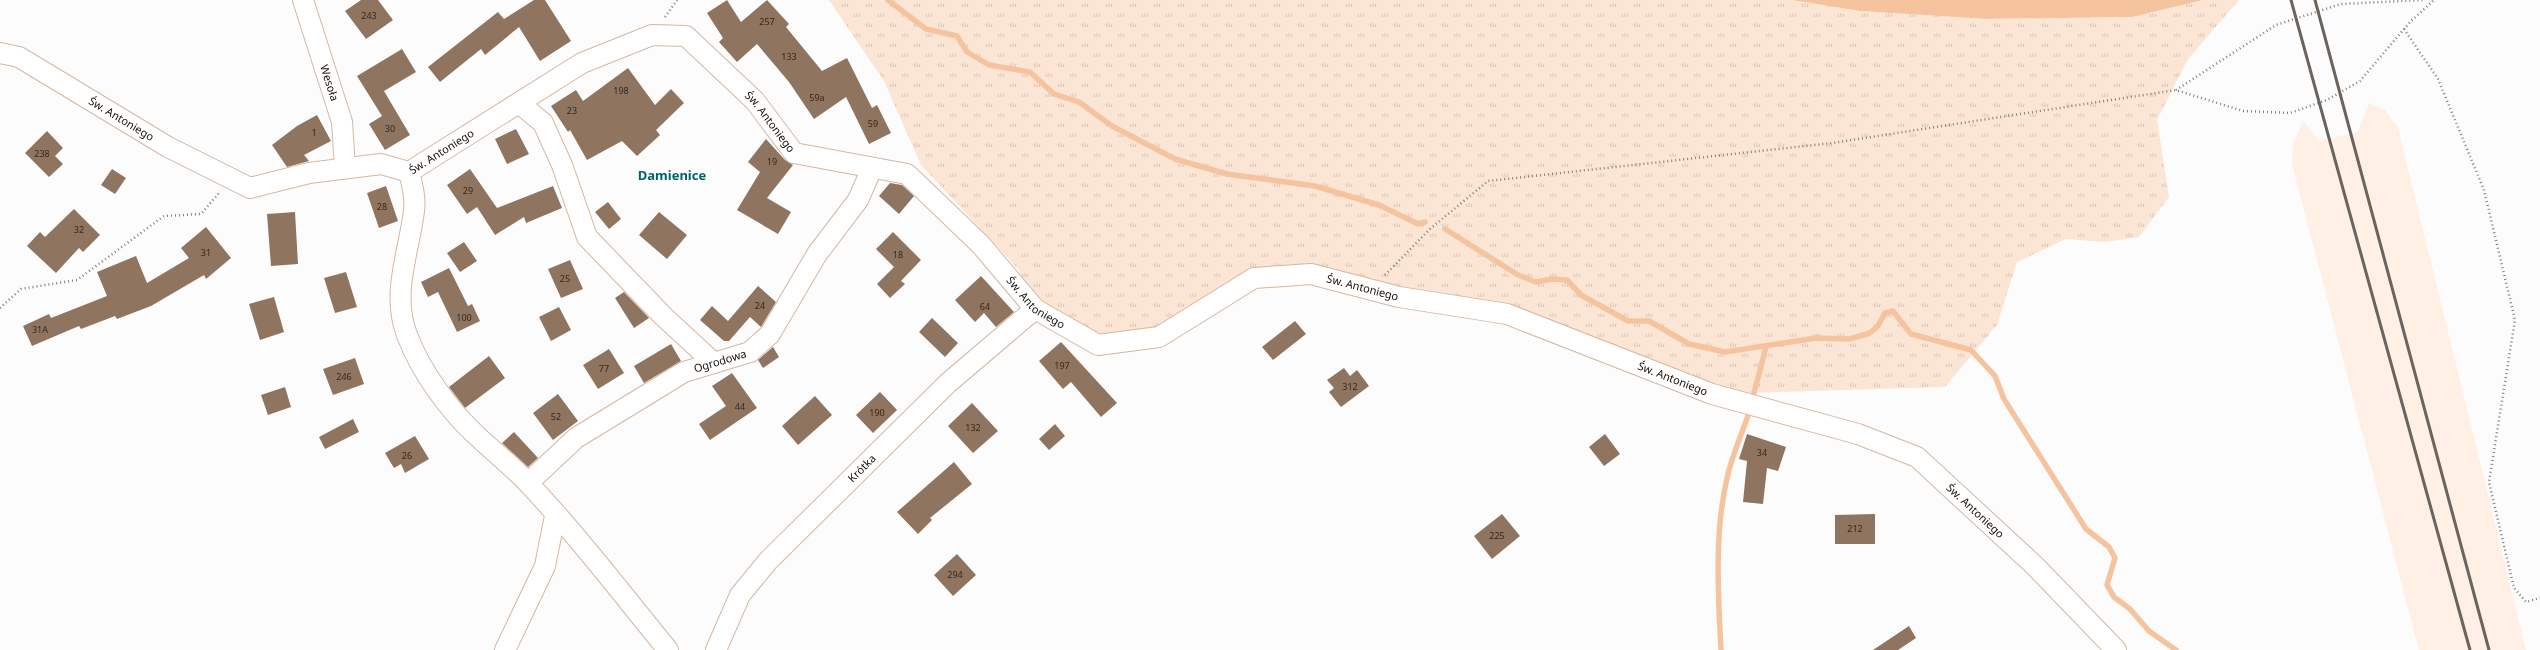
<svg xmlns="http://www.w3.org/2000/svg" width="2540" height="650" font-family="'Noto Sans',sans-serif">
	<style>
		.built { fill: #ffefe4 }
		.grass { fill: url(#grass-tufts) }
		.water { fill: #f5c49f }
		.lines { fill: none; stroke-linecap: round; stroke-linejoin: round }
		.stream { stroke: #f5c49f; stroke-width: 5.5 }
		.building { fill: #8f745f }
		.street-casing { stroke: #d5b7a1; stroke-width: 22 }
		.path { stroke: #857f7b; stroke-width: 2.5; stroke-dasharray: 1 3; stroke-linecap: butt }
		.street { stroke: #fff; stroke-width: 20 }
		.rail { stroke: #6a635e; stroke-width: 3 }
		.labels { text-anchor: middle; stroke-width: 3.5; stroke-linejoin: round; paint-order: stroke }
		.number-label { font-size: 9px; fill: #36281d }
		.street-label { font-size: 11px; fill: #190f07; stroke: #fcfcfc }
		.quarter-label { font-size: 13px; font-weight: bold; fill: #006470; stroke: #fcfcfc }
	</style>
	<defs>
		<pattern id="grass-tufts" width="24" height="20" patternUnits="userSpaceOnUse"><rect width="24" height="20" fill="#fbe5d5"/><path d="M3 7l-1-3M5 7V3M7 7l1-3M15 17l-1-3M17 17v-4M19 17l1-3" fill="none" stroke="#d7c3b5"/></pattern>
	</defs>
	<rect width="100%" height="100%" fill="#fcfcfc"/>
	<path class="built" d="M2369 103 2385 110 2398 128 2526 650H2419L2292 164 2293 145 2303 121 2320 141 2358 132Z"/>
	<path class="grass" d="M829 0H1792L1860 11 1987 19 2132 17 2203 0H2239L2188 59 2157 120 2169 197 2139 237 2105 242 2066 239 2017 262 1997 325 1945 387 1712 394 1507 314 1311 274 1254 278 1159 337 1098 345 1035 309 1018 269 921 165 884 81Z"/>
	<path class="water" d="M1792 0H2203L2132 17 1987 19 1860 11Z"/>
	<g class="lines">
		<path class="stream" d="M888 0 926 29 957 36 967 52 989 65 1030 72 1054 94 1079 102 1112 126 1175 159 1227 174 1315 186 1379 205 1418 224 1425 222
			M1445 229 1518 275 1536 282 1552 279 1567 280 1581 295 1628 321H1649L1689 344 1725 352 1816 338 1850 339 1870 333 1878 326 1885 313 1893 311 1911 334 1971 350 1995 376 2004 399 2086 529 2109 547 2115 558 2107 585 2114 597 2130 609 2149 631 2176 650
			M1753 397 1766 347
			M1721 650C1718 593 1714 530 1728 474 1733 454 1742 433 1749 413"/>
	</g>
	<path class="building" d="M361 0H378L393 20 366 39 345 11Z
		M534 0H545L571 41 540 61 519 27 485 55 481 49 440 82 428 67 498 12 504 19Z
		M727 0 741 22 767 0 789 24 786 27 822 71 847 58 872 108 877 105 891 133 869 144 846 97 814 119 789 82 757 44 737 62 719 42 723 38 707 13Z
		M402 49 416 72 384 91 410 135 385 150 369 124 382 116 357 76Z
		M628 68 655 105 671 89 684 103 656 130 660 135 637 156 622 141 587 160 570 130 568 132 551 106 576 90 583 101Z
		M317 115 331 141 304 155 309 161 287 167 272 145 297 126Z
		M516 129 529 154 507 164 495 139Z
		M47 131 63 148 55 156 63 164 49 177 25 153Z
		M766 139 785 160 793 165 767 198 791 212 778 234 737 210 760 172 748 162Z
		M112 169 126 178 115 194 101 185Z
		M470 169 497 208 553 186 562 208 526 223 524 217 495 235 477 207 467 214 447 185Z
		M890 183 902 185 914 196 899 214 879 196Z
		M386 186 398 221 379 228 367 193Z
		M608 202 621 219 609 229 595 212Z
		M74 209 100 235 83 252 79 248 56 273 27 246 40 232 45 237Z
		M295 212 298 264 271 266 267 214Z
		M659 212 687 235 667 259 639 235Z
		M206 227 231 258 206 279 204 275 151 306 117 319 115 316 81 329 79 326 32 346 23 326 49 314 51 318 107 296 97 272 136 256 147 283 189 258 181 248Z
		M893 232 921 260 901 281 905 284 890 298 877 284 894 267 876 249Z
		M464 242 477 261 460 272 447 253Z
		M570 260 583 289 561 298 548 269Z
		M449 268 468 306 472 304 480 321 457 332 438 292 428 297 421 282Z
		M346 272 357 307 335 313 324 278Z
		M981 276 1014 312 996 327 984 313 975 322 955 300Z
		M758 286 776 302 761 327 750 317 729 341H724L700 320 712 306 728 321Z
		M624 292 649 318 634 328 615 298Z
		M274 297 284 332 260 340 249 304Z
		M559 307 571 330 551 341 539 317Z
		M932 318 958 343 945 357 919 332Z
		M1295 321 1306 334 1273 360 1262 347Z
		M1061 342 1117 403 1101 417 1071 382 1063 389 1039 361Z
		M671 344 681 361 644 383 634 366Z
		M773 347 779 357 763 368 758 360Z
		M609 349 624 373 598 389 583 365Z
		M489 356 505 378 465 408 449 387Z
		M355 358 364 384 333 395 323 369Z
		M1344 368 1350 376 1357 370 1369 386 1341 407 1329 392 1334 388 1327 380Z
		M732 373 757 408 710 440 699 424 726 406 712 386Z
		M285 387 291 407 268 415 261 395Z
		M880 392 897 410 873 433 856 415Z
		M558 394 578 421 553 440 533 413Z
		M815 396 832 415 798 445 782 426Z
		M972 403 998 431 973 453 948 426Z
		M353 419 359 432 325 449 319 437Z
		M1055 424 1065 436 1049 450 1039 439Z
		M514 432 538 458 528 467 502 443Z
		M1605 434 1620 454 1604 466 1589 447Z
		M1747 434 1786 447 1778 471 1767 468 1763 504 1743 502 1747 461 1739 459Z
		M415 436 429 459 405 473 401 464 394 468 385 453Z
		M954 462 972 484 930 518 932 520 918 534 897 512Z
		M1502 514 1520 536 1492 559 1474 536Z
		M1875 514V544H1835V515Z
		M957 554 976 575 953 596 934 575Z
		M1909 626 1916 638 1898 650H1873Z"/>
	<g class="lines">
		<defs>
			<g id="street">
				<path id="s1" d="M303 0 342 122 345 168"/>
				<path id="s2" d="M0 53 19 57 168 147 250 188 309 173 381 164 409 172 582 63 652 35 686 36 755 101 794 153 907 174 981 245 1035 309 1098 345 1159 337 1254 278 1311 274 1399 297 1507 314 1712 394 1858 434 1917 457 2035 566 2116 650"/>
				<path d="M519 103 543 123 562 165 587 237 663 316 714 363"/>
				<path d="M409 172C412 184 416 198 414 211 409 252 391 294 407 335 421 372 449 410 477 436 494 452 513 467 528 483 578 536 622 594 668 650"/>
				<path id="s3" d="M528 483 576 438 684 372 750 352 770 334 817 254 858 200 872 168"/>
				<path d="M505 650 545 566 555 516"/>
				<path id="s4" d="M716 650 740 595 768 561 948 383 1035 309"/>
			</g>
		</defs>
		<use href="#street" class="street-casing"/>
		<path class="path" d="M665 17 677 0
			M2404 29 2438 79 2484 190 2515 320 2489 482 2514 588 2526 602 2540 598
			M2176 90 2276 25 2341 4 2423 0
			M1385 275 1430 229 1488 181 1832 143 2176 90 2243 111 2290 113 2327 100 2360 81 2410 22 2434 0
			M0 308 21 289 77 280 164 216 201 214 219 193"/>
		<use href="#street" class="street"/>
		<path class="rail" d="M2291 0 2470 650
			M2315 0 2489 650"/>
	</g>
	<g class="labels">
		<g class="number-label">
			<text x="369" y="19">243</text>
			<text x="767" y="25">257</text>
			<text x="789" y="60">133</text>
			<text x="621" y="94">198</text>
			<text x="817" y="101">59a</text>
			<text x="572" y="114">23</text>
			<text x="873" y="127">59</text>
			<text x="390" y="132">30</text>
			<text x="314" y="136">1</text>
			<text x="42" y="157">238</text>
			<text x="772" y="165">19</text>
			<text x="468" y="194">29</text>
			<text x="382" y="210">28</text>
			<text x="79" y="233">32</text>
			<text x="206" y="256">31</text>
			<text x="898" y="258">18</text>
			<text x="565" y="282">25</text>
			<text x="760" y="309">24</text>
			<text x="985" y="310">64</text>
			<text x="464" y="321">100</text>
			<text x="40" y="333">31A</text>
			<text x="1062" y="369">197</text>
			<text x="604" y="372">77</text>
			<text x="344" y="380">246</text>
			<text x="1350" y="390">312</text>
			<text x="740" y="410">44</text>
			<text x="877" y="416">190</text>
			<text x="556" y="420">52</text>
			<text x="973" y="431">132</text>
			<text x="1762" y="456">34</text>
			<text x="407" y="459">26</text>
			<text x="1855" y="532">212</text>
			<text x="1497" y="539">225</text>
			<text x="955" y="578">294</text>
		</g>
		<g class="street-label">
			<text dy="4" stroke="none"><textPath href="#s1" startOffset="87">Wesoła</textPath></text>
			<text dy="4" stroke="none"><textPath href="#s2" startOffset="139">Św. Antoniego</textPath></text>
			<text dy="4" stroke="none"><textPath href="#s2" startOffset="882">Św. Antoniego</textPath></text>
			<text dy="4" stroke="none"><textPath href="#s2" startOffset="486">Św. Antoniego</textPath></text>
			<text dy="4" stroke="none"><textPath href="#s2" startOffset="1579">Św. Antoniego</textPath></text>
			<text dy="4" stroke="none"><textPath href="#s2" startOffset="1219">Św. Antoniego</textPath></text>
			<text dy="4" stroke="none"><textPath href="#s3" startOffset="230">Ogrodowa</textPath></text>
			<text dy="4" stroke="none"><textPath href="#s2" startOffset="1904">Św. Antoniego</textPath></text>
			<text dy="4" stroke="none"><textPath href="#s4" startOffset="236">Krótka</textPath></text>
			<text dy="4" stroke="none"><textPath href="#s2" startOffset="2240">Św. Antoniego</textPath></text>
		</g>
		<g class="quarter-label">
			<text x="672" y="180">Damienice</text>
		</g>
	</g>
</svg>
